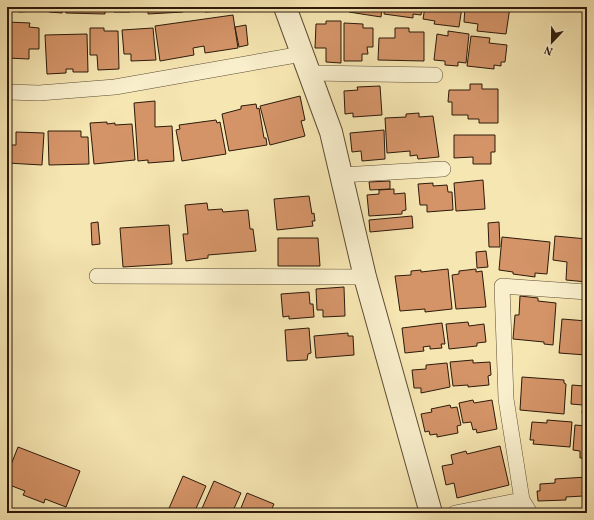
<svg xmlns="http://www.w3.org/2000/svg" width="594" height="520" font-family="Vollkorn,serif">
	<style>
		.building { fill: #d49468; stroke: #2c1a0b }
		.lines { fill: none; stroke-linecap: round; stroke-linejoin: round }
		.lane-casing { stroke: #5e4d35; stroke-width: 16 }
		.street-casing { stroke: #5e4d35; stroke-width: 24 }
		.lane { stroke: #f9efcd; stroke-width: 15 }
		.street { stroke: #f9efcd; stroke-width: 22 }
	</style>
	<rect width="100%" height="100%" fill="#f6e6b2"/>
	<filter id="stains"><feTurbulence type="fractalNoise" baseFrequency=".005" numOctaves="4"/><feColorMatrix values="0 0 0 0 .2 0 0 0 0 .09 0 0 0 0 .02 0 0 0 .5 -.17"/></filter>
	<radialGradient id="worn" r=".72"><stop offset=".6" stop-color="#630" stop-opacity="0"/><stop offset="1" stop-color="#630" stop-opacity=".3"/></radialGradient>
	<path class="building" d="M7 7H13V11H7Z
		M19 7H62V13L49 12 48 10 19 12Z
		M66 7H105V14L66 13Z
		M114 7H145V9H130V12H114Z
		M148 7H183V12L148 14Z
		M205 7H221L222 11 205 12Z
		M349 7H382L381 17 349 12Z
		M385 7H422L421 15 413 14V18L384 14Z
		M425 7H462L459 27 434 24 435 21 423 19Z
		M465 7H510L506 34 477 31 478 24 464 22Z
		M233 15 238 48 205 53 204 46 193 48 194 55 160 61 155 26Z
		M326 21H341V63L326 62V48H315L316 24H326Z
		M7 22 30 23 29 27 39 28V49H29V59L7 58Z
		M344 23 363 24V28H373V47H367L368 54H362V61H344Z
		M246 25 248 45 239 47 235 27Z
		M90 28H104V31H118L119 69 98 70 97 55H90Z
		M153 28 156 60 131 61V54H124L122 30Z
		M395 28H409V32H424V61L378 60 379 38H395Z
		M448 31 469 34 466 63 458 62V66L445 65V61L434 60 437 34 448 36Z
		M87 34 88 72H73V69H66V73L47 74 45 35Z
		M471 36 490 38 489 43 507 45 505 62H501V66L494 65V69L467 66Z
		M470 84H482V89H498V123H479V119H468V115H452V102H448L449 90H470Z
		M380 86 382 115 353 117V113L345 114 344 91 358 90 357 87Z
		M300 96 305 120 301 121 305 136 270 145 260 106Z
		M155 101V127L172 126 174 161 148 163V160L138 161 134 103Z
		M256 104 257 109 259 108 264 138H266L267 145 229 151 222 114 241 109V106Z
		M419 113V117L433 116 439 157 418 159 417 155 410 156V151L387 153 385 118 406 117V114Z
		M216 120 217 123 220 122 226 154 182 161 176 130 180 129 179 125Z
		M107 122V124L115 123V125L132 124 135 160 94 164 90 123Z
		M384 130 385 159 362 161 361 151 352 152 350 133Z
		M48 131H81V137H88L89 164 49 165Z
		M16 132 44 133 42 165 7 163 8 145H16Z
		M454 135H495V152H491V164H473V157L454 158Z
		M483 180 485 209 456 211 454 183Z
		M390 181V189L370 190 369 182Z
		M433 183V186L447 185 448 192H452L453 210 427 212V205H420L418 184Z
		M394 189V194L405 193 406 210 402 211V214L369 216 367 195 379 194V190Z
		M309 196 312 214 314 213 315 221H312L313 226 277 230 274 199Z
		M207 203 208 210 222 209 223 212 248 210 250 229H253L256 251 208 255V258L186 261 183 234H188L185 205Z
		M412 216 413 228 370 232 369 220Z
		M98 222 100 244 92 245 91 223Z
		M499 222 500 247H489L488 223Z
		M169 225 172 264 123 267 120 228Z
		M555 236 587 239V282L566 280 567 262 553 260Z
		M502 237 550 242 547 274 535 273V277L513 274V272L499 270Z
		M278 238H318L320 266H278Z
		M486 251 488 267 477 268 476 252Z
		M448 269 452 309 425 312V309L400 311 395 276 411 275V271L421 270V272Z
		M476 269V272L482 271 486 307 456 309 452 275 459 274V271Z
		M344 287 345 316 323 317V310H317L316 289Z
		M309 292 310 304H313L314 317 289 319V316L283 317 281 294Z
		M520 296 538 298V301L556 303 553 345 544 344V342L513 339 515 315H519Z
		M562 319 587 321 586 355 559 353Z
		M468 322 469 326 484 324 486 342 477 343V346L449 349 446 324Z
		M442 323 445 344H441L442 348 430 349V346L423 347 424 351 405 353 402 328Z
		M309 328 311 353 308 354 307 360 287 361 285 330Z
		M348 333V336H353L354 355 316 358 314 336Z
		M473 360V363L490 362 491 375 488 376 489 385 468 387V385L453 386 450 362Z
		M447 363 450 387 421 393V388H414L412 370 426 369V365Z
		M522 377 564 380V383L566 384 564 414 520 410Z
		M584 378H587V413H582L583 405 571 404 572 385 584 386Z
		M473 400 474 403 492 400 497 429 477 433 476 429 473 430 471 422 463 423 459 403Z
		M450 405 451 408 457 407 461 425 457 426 458 433 437 437V434L430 435 429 431 425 432 421 414 432 412 431 409Z
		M547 420 572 422 570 447 533 444 534 440H530L532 422 547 423Z
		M575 425 587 426V458H580V451L573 450Z
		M500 446 509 485 457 498 454 483 446 485 442 466 453 464 451 455 466 451 467 454Z
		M18 447 80 471 66 507 45 499 44 503 23 495 25 491 7 484V475Z
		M183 476 206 486 194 513H167Z
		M587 477V492H582L583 496 566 497V500L538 501 537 491H540V484L555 483V479Z
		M214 481 241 493 232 513H200Z
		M247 493 274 504 270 513H239Z"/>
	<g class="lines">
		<defs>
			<path id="lane" d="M309 73 435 75
				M7 92 39 93 115 87 302 54
				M341 175 443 169
				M97 276 365 277
				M455 513 522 500
				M530 513 522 500 506 399 502 286 587 292"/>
			<path id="street" d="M285 7 331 132 365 277 431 513"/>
		</defs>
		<use href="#lane" class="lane-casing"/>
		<use href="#street" class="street-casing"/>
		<use href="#lane" class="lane"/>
		<use href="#street" class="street"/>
	</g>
	<rect width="594" height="520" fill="none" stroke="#f6e6b2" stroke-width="24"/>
	<rect x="8" y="8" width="578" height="504" fill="none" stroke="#2c1a0b" stroke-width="2"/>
	<rect x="12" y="12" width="570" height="496" fill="none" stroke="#2c1a0b"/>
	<g transform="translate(552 42) rotate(202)" stroke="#f9efcd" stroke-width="3" paint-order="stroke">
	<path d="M0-3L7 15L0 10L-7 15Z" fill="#2c1a0b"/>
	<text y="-6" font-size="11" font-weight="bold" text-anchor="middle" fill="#2c1a0b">N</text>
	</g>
	<rect width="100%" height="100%" filter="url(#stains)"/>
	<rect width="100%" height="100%" fill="url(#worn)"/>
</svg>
